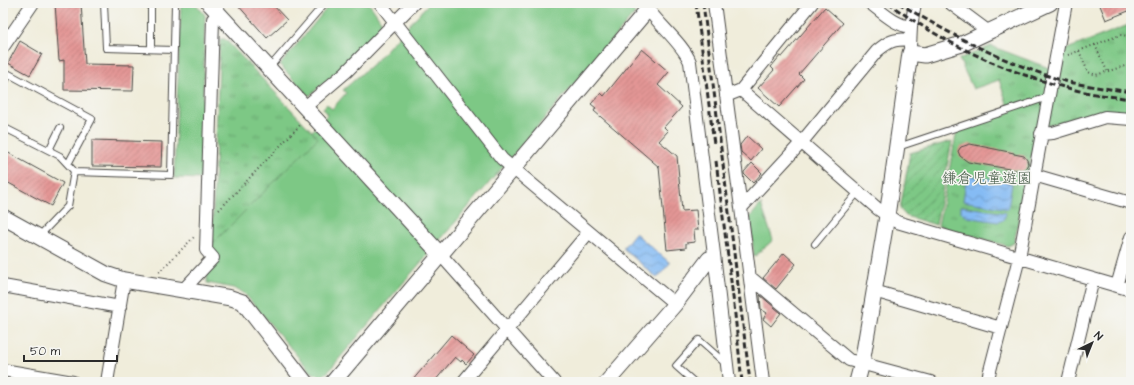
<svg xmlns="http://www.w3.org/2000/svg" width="1134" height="385" font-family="'Architects Daughter','Klee One',sans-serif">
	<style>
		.grass { fill: #7dc885; stroke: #547a58 }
		.park { fill: url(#park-tufts); stroke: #547a58 }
		.garden { fill: url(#garden-furrows); stroke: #547a58 }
		.water { fill: url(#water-waves); stroke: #587390 }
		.building { fill: url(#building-hatch) }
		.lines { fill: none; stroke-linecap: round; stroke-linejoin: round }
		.service-casing { stroke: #494845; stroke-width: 8 }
		.minor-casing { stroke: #494845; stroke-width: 14 }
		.tertiary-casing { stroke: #494845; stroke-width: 17 }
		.path { stroke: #494845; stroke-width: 2; stroke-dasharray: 1 3; stroke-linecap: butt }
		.service { stroke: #fff; stroke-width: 6 }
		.minor { stroke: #fff; stroke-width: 12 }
		.tertiary { stroke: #fff; stroke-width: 15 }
		.rail { stroke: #2b2b2b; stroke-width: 3; stroke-dasharray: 6 3; stroke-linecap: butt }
		.labels { text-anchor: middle; stroke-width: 3; stroke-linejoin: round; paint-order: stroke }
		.park-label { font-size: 15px; fill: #445a46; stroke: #f6f6f2 }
	</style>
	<defs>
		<pattern id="park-tufts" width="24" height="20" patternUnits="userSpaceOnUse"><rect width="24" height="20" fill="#7dc885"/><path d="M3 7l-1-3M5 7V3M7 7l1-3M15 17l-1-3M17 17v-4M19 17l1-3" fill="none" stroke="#67a36d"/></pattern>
		<pattern id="garden-furrows" width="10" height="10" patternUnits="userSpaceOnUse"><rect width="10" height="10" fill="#7dc885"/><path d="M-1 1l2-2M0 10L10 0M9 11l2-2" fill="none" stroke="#67a36d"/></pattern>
		<pattern id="water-waves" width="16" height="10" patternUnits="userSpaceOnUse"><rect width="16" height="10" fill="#85bbf4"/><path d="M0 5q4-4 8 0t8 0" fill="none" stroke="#6d98c6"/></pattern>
		<pattern id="building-hatch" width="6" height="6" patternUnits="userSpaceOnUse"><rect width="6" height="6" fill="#e49695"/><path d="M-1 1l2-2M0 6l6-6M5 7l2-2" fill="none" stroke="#b97b7a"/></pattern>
	</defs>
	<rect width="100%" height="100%" fill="#f6f6f2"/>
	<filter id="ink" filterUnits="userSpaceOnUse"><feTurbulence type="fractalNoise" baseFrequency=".025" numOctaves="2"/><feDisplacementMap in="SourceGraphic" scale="8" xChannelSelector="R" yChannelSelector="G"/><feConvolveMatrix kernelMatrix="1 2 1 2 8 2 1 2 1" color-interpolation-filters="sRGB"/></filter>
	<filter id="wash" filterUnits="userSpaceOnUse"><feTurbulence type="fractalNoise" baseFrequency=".012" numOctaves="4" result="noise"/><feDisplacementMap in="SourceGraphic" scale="16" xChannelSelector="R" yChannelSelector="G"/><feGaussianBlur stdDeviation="0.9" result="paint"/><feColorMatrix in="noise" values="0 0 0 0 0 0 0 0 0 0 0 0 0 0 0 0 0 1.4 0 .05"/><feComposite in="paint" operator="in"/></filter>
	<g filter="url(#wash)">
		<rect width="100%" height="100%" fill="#f0eddb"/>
		<path class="grass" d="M181 3H195L205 15 201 179 174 178Z
			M331 3H369L383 24 351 60 309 96 280 65Z
			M429 3H629L631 8 635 13 392 296 328 372 326 373 322 377 311 372 244 293 233 288 207 283V276L214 237 327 115 323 108 327 104 332 109 346 93 343 90 376 61Z
			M761 204 773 240 754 257 750 217Z"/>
		<path class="park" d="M1131 24V114L1098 112 1037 128 1014 243 1008 246 938 226 957 130 1010 112 999 80 973 89 959 59 991 46 1057 71 1062 51Z
			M220 39H225L318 138 213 243 212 238Z"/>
		<path class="garden" d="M952 141 936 225 906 216 900 209 910 153Z"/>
		<path class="water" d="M967 175 1012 183 1008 209 963 201Z
			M961 206 1006 213C1005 218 1003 221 998 222L967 217 961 212Z
			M635 233 670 263 657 278 623 248Z"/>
		<g id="blocks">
			<path class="building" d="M55 3H81L85 64 134 65 133 91 64 90V60L59 61Z
				M236 3H271L287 20 267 38Z
				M1099 3H1131V10L1106 20Z
				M825 7 843 23 799 74 804 79 779 107 758 88 774 70 771 67 780 56 782 57Z
				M20 41 42 54 30 75 8 63Z
				M642 49 669 72 658 85 682 107 664 127 668 131 659 141 677 156 682 211 696 210 698 230H694L695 242 686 243V248L667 250 659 167 594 111 596 108 591 104 601 93 604 96Z
				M747 136 761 149 751 161 741 152 740 145Z
				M92 140 162 142 161 167 92 166Z
				M970 144 1014 153V154L1024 156 1027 160 1028 164 1025 169 1021 171 968 162 960 156 958 151 961 147Z
				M3 150 63 183 51 206 3 180Z
				M752 163 762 173 753 183 744 174V172Z
				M784 253 796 264 776 289 763 278Z
				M760 295 781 313 771 326 763 319 767 313 761 309Z
				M451 335 474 355 466 364 462 360 461 362 455 357 434 382H411Z"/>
		</g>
	</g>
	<g filter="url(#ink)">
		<use href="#blocks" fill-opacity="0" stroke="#494845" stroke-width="1"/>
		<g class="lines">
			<defs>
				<path id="service" d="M104 3 106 48 174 50
					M3 28 11 35
					M151 49V3
					M269 68 325 3
					M3 85 9 74 92 119 68 164
					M3 127 60 156 74 171 68 206 44 231 40 237
					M898 147 1048 97
					M49 150 60 128
					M74 172 171 175 175 3
					M815 244 858 192
					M694 382 676 366 699 340 726 364"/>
				<path id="minor" d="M380 3 502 159 675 304
					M714 3 741 208 763 382
					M870 3C883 13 895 25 911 27
					M950 3 989 32
					M648 9C660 26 683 44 690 62L714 254 709 259
					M3 47 33 3
					M910 47 911 27 915 3
					M741 90 812 3
					M726 96 741 90 878 209 897 222 1131 290
					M305 107 346 72 414 3
					M1041 134 1053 133 1105 117 1131 119
					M1034 175 1131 203
					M741 208 801 143 877 51C890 40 893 40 910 39
					M440 254 554 382
					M714 254 729 382
					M750 277 849 360 931 382
					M3 286 120 307
					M1117 286 1131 237
					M183 290 213 258 206 250 213 19 219 14
					M874 291 1001 328
					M3 370 73 382
					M107 382 124 280
					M463 382 589 232
					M987 382 1019 258 1066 3
					M1068 382 1093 279"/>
				<path id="tertiary" d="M209 3 440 254
					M3 217 106 274 124 280 231 298 243 302 305 382
					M333 382 642 16 648 9 644 3
					M607 382 675 304 709 259
					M857 382 862 363 887 216 910 53 925 55 962 44 1050 3"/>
			</defs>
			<use href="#service" class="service-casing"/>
			<use href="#minor" class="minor-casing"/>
			<use href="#tertiary" class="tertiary-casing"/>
			<path class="path" d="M1095 45 1107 71
				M1079 51 1088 72 1096 75 1131 64
				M1068 55 1120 35 1131 36
				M219 210 301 124
				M159 272 194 237"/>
			<use href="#service" class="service"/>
			<use href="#minor" class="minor"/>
			<use href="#tertiary" class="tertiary"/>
			<path class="rail" d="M696 3 714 144
				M703 3 750 382
				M888 3C942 42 1004 72 1068 88 1089 94 1110 96 1131 99
				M899 3C939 28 980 50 1024 67 1040 73 1057 80 1074 83 1092 87 1112 89 1131 92
				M716 161 734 305 742 382"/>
		</g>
	</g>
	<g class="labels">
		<g class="park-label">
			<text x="987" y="183">鎌倉児童遊園</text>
		</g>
	</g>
	<rect width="1134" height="385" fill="none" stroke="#f6f6f2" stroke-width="16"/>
	<g transform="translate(1092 343) rotate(43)" stroke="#f6f6f2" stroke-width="3" paint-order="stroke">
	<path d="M0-3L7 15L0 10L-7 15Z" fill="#2b2b2b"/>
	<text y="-6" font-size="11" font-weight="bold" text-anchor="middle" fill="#2b2b2b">N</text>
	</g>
	<path d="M24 355v6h93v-6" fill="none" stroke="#2b2b2b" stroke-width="2"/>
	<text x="30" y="355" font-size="12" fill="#2b2b2b" stroke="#f6f6f2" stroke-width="3" paint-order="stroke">50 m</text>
</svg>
